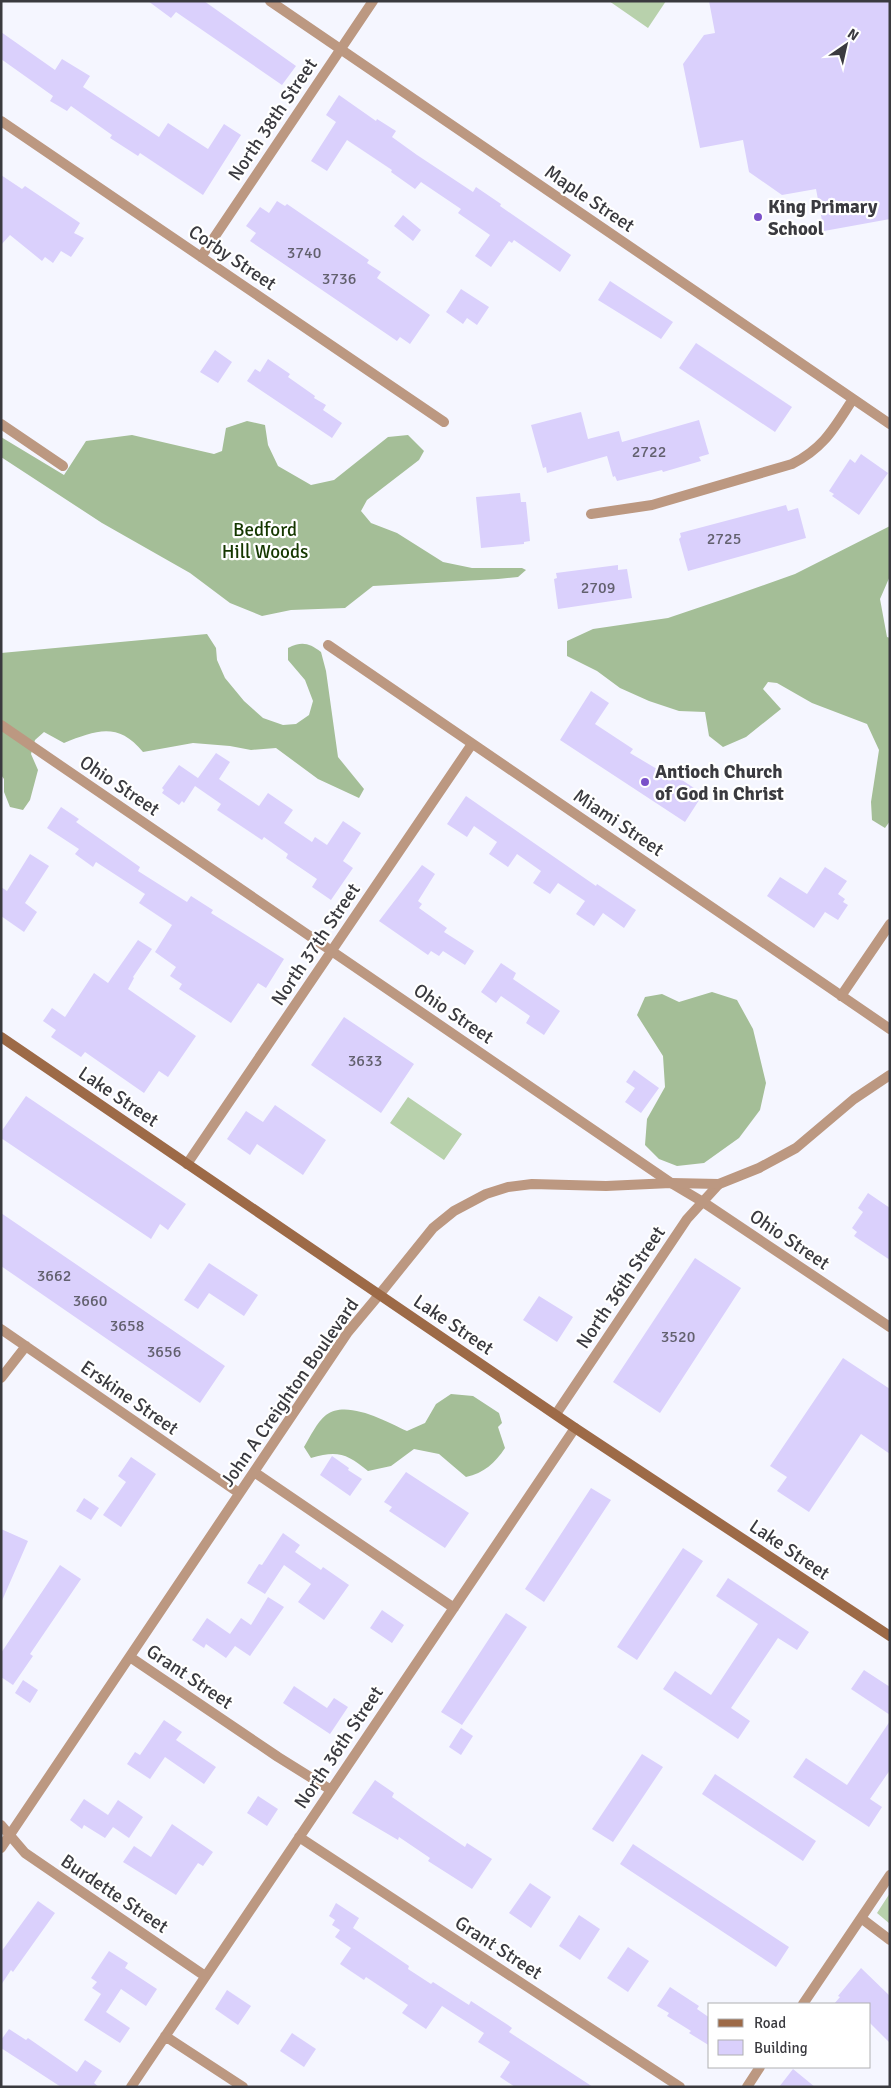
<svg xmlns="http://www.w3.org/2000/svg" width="891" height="2088" font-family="Signika,sans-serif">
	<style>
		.green { fill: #b8d1ac }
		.forest { fill: #a4be97 }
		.building { fill: #dad0fc }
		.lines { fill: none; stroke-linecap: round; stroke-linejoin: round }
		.minor { stroke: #bc9881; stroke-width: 10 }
		.tertiary { stroke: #bc9881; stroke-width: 10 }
		.secondary { stroke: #9d6a47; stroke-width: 10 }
		.poi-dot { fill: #7a50c9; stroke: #fff; stroke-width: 2 }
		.labels { text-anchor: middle; stroke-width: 4.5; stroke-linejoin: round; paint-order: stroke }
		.number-label { font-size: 16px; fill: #62606e }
		.street-label { font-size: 19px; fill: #3a3a3f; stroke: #fff }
		.poi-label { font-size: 19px; font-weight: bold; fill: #3a3a3f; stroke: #fff; text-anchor: start }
		.park-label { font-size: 19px; fill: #153700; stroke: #fff }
	</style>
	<rect width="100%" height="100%" fill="#f5f6ff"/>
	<path class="green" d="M609 1H666L648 28Z
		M408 1097 462 1134 444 1160 390 1123Z
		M890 1893V1924L877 1913Z"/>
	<path class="forest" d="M247 421 265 425 268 445 278 466 311 485 334 480 388 437 408 435 424 451 419 460 367 500 361 511 371 523 397 533 443 562 472 568H522L526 570 518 577 498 579 373 586 345 608 291 610 262 616 230 603 190 573 102 523 1 457V437L64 475 86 441 132 435 214 454 222 451 226 428Z
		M890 526V576L880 599 887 637 890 638V821L885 828 872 820 871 802 879 750 867 724 812 703 777 683 768 682 763 689 781 709 746 737 723 747 709 736 705 712 679 711 649 701 620 688 597 671 567 656V641L593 629 668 618 730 597 795 574Z
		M207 634 216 648 217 660 225 678 244 701 263 718 283 725 296 724 309 715 313 701 305 680 288 660V648C302 641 309 643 321 652L326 671 338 757 364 789 359 798 318 779 276 748 251 750 230 746 193 743 143 752C118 722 97 730 64 743L44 732 35 740 31 754 38 770 30 800 23 810 10 807 4 792V779L1 775V653Z
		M712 992 737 1000 753 1029 766 1083 760 1110 739 1138 704 1163 677 1166 659 1159 645 1145 647 1119 665 1087 663 1056 637 1015 645 997 662 994 679 1002Z
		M451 1394 473 1396 499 1413 502 1423 498 1427 505 1448C495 1463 484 1473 466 1477L439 1454 414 1449 391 1466 368 1471C347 1454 338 1450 311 1458L304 1447C310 1437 317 1422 326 1415 347 1399 387 1422 407 1431L425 1423 436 1404Z"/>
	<path class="building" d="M148 1H204L296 66 282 85 176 12 171 18Z
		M709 1H890V219L824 231 816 189 782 195 749 172 743 140 700 148 683 64 704 35 715 33Z
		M1 32 55 70 62 59 90 76 83 87 159 137 168 123 208 149 224 124 241 135 203 195 140 153 138 156 110 138 112 135 71 106 67 111 50 101 53 96 1 59Z
		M339 95 376 121 377 119 396 131 392 137 417 155 473 192 476 187 501 204 500 206 571 255 560 272 514 240 512 243 509 241 491 267 475 256 490 235 458 213 461 209 421 182 415 189 391 172 392 170 347 140 327 171 311 161 336 122 326 115Z
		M1 175 22 189 25 186 80 223 74 233 84 238 71 257 61 251 53 263 45 257 42 261 10 235 1 245Z
		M277 201 285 206 287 204 369 260 367 263 381 272 377 278 430 315 410 344 400 337 397 341 250 241 256 233 246 226 260 207 269 213Z
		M403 215 421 230 413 241 394 226Z
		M610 281 673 322 661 339 598 300Z
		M461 289 489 307 477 325 467 318 463 324 446 312Z
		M696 343 792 407 775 432 679 368Z
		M215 350 232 362 218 383 200 372Z
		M268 359 290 374 288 377 315 396 314 398 326 405 323 410 342 423 332 438 247 381 255 369 260 372Z
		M581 412 588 439 619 431 622 442 699 420 709 454 699 457 701 461 663 472 662 470 617 481 615 476 613 477 607 456 547 473 546 467 543 468 531 425Z
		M861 454 888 473 859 515 832 496 834 494 829 491 850 459 855 463Z
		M520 493 521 502H526L530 541 524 542V544L481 548 476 497Z
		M786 505 788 511 798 508 806 538 688 571 679 539 681 537 680 533Z
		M618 565V570L627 569 632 598 558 609 554 579 557 578 556 573Z
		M591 691 609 703 595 724 633 749 630 753 662 772 664 768 703 794 685 822 560 740Z
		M216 753 230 762 219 779 259 806 268 793 293 810 284 823 312 842 315 837 327 845 343 821 361 833 343 861 353 868 331 900 312 887 317 879 286 858 288 854 264 837 262 840 217 810 221 804 195 786 184 803 182 801 179 805 162 793 164 790 162 788 179 765 198 778Z
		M466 796 596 886 597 884 636 910 624 928 603 913 594 926 576 914 585 901 558 883 550 894 533 883 541 871 517 854 508 867 489 854 497 842 474 826 467 837 447 824Z
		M61 807 79 819 76 822 140 867 138 871 187 902 191 896 213 910 211 913 284 959 266 988 258 983 231 1023 179 989 182 984 170 976 176 967 155 952 172 925 139 903 145 894 96 862 93 867 75 854 79 849 47 828Z
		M30 854 49 866 25 903 37 912 24 932 1 916V887L7 891Z
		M422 865 435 874 418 901 422 904 419 908 447 928 444 932 474 951 465 965 443 951 439 956 431 951 428 955 379 921Z
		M825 867 847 881 838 894 845 899 843 902 848 905 838 920 825 912 814 928 767 896 780 877 807 894Z
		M138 940 152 949 133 977 134 978 128 989 196 1036 168 1077 159 1071 144 1093 85 1052 81 1057 51 1037 56 1030 43 1021 52 1008 65 1017 94 973 108 983Z
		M501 963 516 973 513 979 560 1011 544 1035 526 1023 530 1016 501 996 496 1003 481 992Z
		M344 1017 414 1064 381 1113 311 1065Z
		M634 1070 659 1088 641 1113 625 1102 635 1088 626 1082Z
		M26 1096 186 1204 168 1230 160 1224 151 1239 1 1138V1132Z
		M275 1105 326 1140 303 1175 257 1144 250 1155 227 1139 246 1111 263 1122Z
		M868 1193 890 1208V1260L854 1236 857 1232 852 1228 863 1212 858 1208Z
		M1 1213 225 1366 200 1403 1 1266Z
		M695 1258 741 1288 660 1413 613 1382Z
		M209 1263 258 1295 244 1316 209 1293 198 1309 184 1300Z
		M539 1296 573 1317 557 1342 523 1320Z
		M843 1358 890 1389V1454L861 1434 809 1512 777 1491 787 1477 770 1466Z
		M332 1456 349 1468 348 1470 362 1479 350 1496 320 1475Z
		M131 1457 156 1474 121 1527 103 1515 126 1482 118 1476Z
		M406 1472 469 1513 445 1548 389 1511 392 1507 384 1502Z
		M591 1488 611 1500 544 1602 525 1589Z
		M84 1498 99 1508 91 1520 76 1511Z
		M1 1529 28 1541 1 1603Z
		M283 1533 300 1545 295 1552 321 1570 323 1567 349 1585 324 1620 298 1602 311 1584 284 1565 265 1594 247 1583 259 1564 262 1565Z
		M683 1548 703 1561 637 1660 617 1647Z
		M60 1565 81 1579 30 1654 33 1656 13 1685 1 1677V1653Z
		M728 1578 809 1632 797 1650 778 1638 731 1708 750 1721 738 1739 663 1689 675 1671 711 1695 758 1624 716 1596Z
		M268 1597 284 1607 250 1656 235 1646 226 1658 206 1644 204 1648 192 1640 207 1618 230 1634 241 1618 251 1625Z
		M382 1610 404 1625 392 1643 370 1628Z
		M506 1613 527 1627 462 1725 441 1712Z
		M864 1670 890 1687V1715L851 1689Z
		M23 1680 38 1690 30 1703 15 1693Z
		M294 1686 327 1708 334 1698 348 1707 330 1734 283 1703Z
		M164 1720 182 1732 176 1740 216 1767 204 1784 165 1757 150 1779 127 1764 135 1752 140 1755Z
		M890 1721V1770L870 1799 882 1807 869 1827 793 1777 806 1758 847 1785Z
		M461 1728 473 1736 461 1755 449 1747Z
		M642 1754 663 1767 613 1842 592 1829Z
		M715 1774 816 1841 803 1861 702 1794Z
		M375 1780 394 1793 392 1797 422 1818 465 1847 467 1843 492 1859 472 1889 428 1861 430 1858 399 1837 398 1840 352 1813Z
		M258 1796 278 1809 267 1826 247 1813Z
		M84 1799 108 1815 118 1800 143 1817 129 1838 113 1827 105 1838 84 1825 82 1829 70 1820Z
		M172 1824 213 1852 203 1866 198 1863 176 1895 123 1862 134 1846 151 1857Z
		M633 1844 789 1947 776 1967 620 1864Z
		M530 1883 551 1897 531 1928 509 1913Z
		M38 1901 55 1913 13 1972 11 1970 1 1985V1952Z
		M336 1903 359 1918 353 1928 409 1966 408 1969 431 1984 433 1982 469 2005 471 2001 508 2025 512 2028 509 2032 593 2087H515L500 2077 510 2062 478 2042 484 2033 442 2006 426 2029 402 2013 408 2005 366 1977 364 1980 340 1964 351 1948 335 1937 340 1930 332 1925 335 1920 329 1916Z
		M579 1915 600 1929 580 1960 559 1946Z
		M628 1947 649 1961 628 1992 607 1978Z
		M109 1951 128 1963 125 1968 157 1989 146 2006 121 1989 106 2012 130 2028 120 2043 84 2020 101 1994 92 1988 97 1982 91 1978Z
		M861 1968 890 1996V2043L870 2023V2004H834L840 1997 838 1996Z
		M670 1987 699 2006 697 2009 710 2018V2046L689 2033 691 2031 667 2016 669 2013 657 2006Z
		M227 1990 251 2006 238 2025 215 2009Z
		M9 2029 26 2040 28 2038 77 2072 85 2060 102 2071 94 2083 99 2087H61L18 2059 1 2048V2040Z
		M292 2033 316 2049 304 2067 280 2051Z
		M793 2069 815 2087H779Z"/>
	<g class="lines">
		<path class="minor" d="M270 1 890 424
			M1 121 444 422
			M201 257 373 1
			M1 424 63 466
			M591 514 652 505 792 464C824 448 834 428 853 399
			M328 645 890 1029
			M1 725 671 1183 703 1202 890 1327
			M841 996 890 924
			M187 1164 472 744
			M1 1329 239 1493
			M1 1378 26 1346
			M556 1414 687 1219 719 1184
			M254 1472 454 1608
			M130 1657 278 1757 331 1790
			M1 1825 25 1853 205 1976
			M299 1837 680 2087
			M1 1848 348 1332 379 1295
			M861 1918 890 1940
			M803 2004 890 1875
			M165 2036 243 2087
			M131 2087 575 1428
			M747 2087 760 2067"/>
		<path class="tertiary" d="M379 1295 433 1228 454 1211 486 1194 508 1187 532 1184 606 1186 671 1183 719 1184 759 1168 796 1148 854 1099 890 1075"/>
		<path class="secondary" d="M1 1037 575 1428 890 1636"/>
	</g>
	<g class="poi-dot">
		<circle cx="758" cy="217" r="5"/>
		<circle cx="645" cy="782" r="5"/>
	</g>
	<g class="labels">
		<g class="number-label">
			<text x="304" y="258">3740</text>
			<text x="339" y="284">3736</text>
			<text x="649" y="457">2722</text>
			<text x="724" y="544">2725</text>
			<text x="598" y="593">2709</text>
			<text x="365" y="1066">3633</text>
			<text x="54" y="1281">3662</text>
			<text x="90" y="1306">3660</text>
			<text x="127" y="1331">3658</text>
			<text x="678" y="1342">3520</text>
			<text x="164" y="1357">3656</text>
		</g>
		<g class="street-label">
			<text transform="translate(272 119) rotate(-56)" y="7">North 38th Street</text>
			<text transform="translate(590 198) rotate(34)" y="7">Maple Street</text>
			<text transform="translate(233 257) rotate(34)" y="7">Corby Street</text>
			<text transform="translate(120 785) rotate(34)" y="7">Ohio Street</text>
			<text transform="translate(619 822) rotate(34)" y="7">Miami Street</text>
			<text transform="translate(315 944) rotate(-56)" y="7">North 37th Street</text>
			<text transform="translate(454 1013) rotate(34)" y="7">Ohio Street</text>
			<text transform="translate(119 1096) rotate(34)" y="7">Lake Street</text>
			<text transform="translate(790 1239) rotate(34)" y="7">Ohio Street</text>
			<text transform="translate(620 1287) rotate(-56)" y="7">North 36th Street</text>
			<text transform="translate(454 1324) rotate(34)" y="7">Lake Street</text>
			<text transform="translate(289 1392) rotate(-55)" y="7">John A Creighton Boulevard</text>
			<text transform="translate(130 1397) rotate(35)" y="7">Erskine Street</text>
			<text transform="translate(790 1549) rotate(34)" y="7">Lake Street</text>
			<text transform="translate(190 1676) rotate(34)" y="7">Grant Street</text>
			<text transform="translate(338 1747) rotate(-56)" y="7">North 36th Street</text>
			<text transform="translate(115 1893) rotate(34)" y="7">Burdette Street</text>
			<text transform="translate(499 1947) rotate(33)" y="7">Grant Street</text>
		</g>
		<g class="poi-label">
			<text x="768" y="213">King Primary<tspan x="768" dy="22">School</tspan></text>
			<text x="655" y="778">Antioch Church<tspan x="655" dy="22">of God in Christ</tspan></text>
		</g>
		<g class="park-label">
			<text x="265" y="536">Bedford<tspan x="265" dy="22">Hill Woods</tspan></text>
		</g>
	</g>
	<rect width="891" height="2088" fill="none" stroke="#3a3a3f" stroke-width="5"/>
	<rect x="708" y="2003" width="162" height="65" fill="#ffffff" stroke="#b0b0b2"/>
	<rect x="718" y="2019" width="25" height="8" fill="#9d6a47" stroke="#b0b0b2"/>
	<text x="754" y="2028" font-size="15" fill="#3a3a3f">Road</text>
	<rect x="718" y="2040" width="25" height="15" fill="#dad0fc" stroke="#b0b0b2"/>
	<text x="754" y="2053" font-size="15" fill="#3a3a3f">Building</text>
	<g transform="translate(846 45) rotate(34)" stroke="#ffffff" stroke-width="4" paint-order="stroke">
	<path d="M0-4L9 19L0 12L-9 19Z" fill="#3a3a3f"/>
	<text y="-8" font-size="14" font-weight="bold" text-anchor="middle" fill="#3a3a3f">N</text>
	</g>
</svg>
